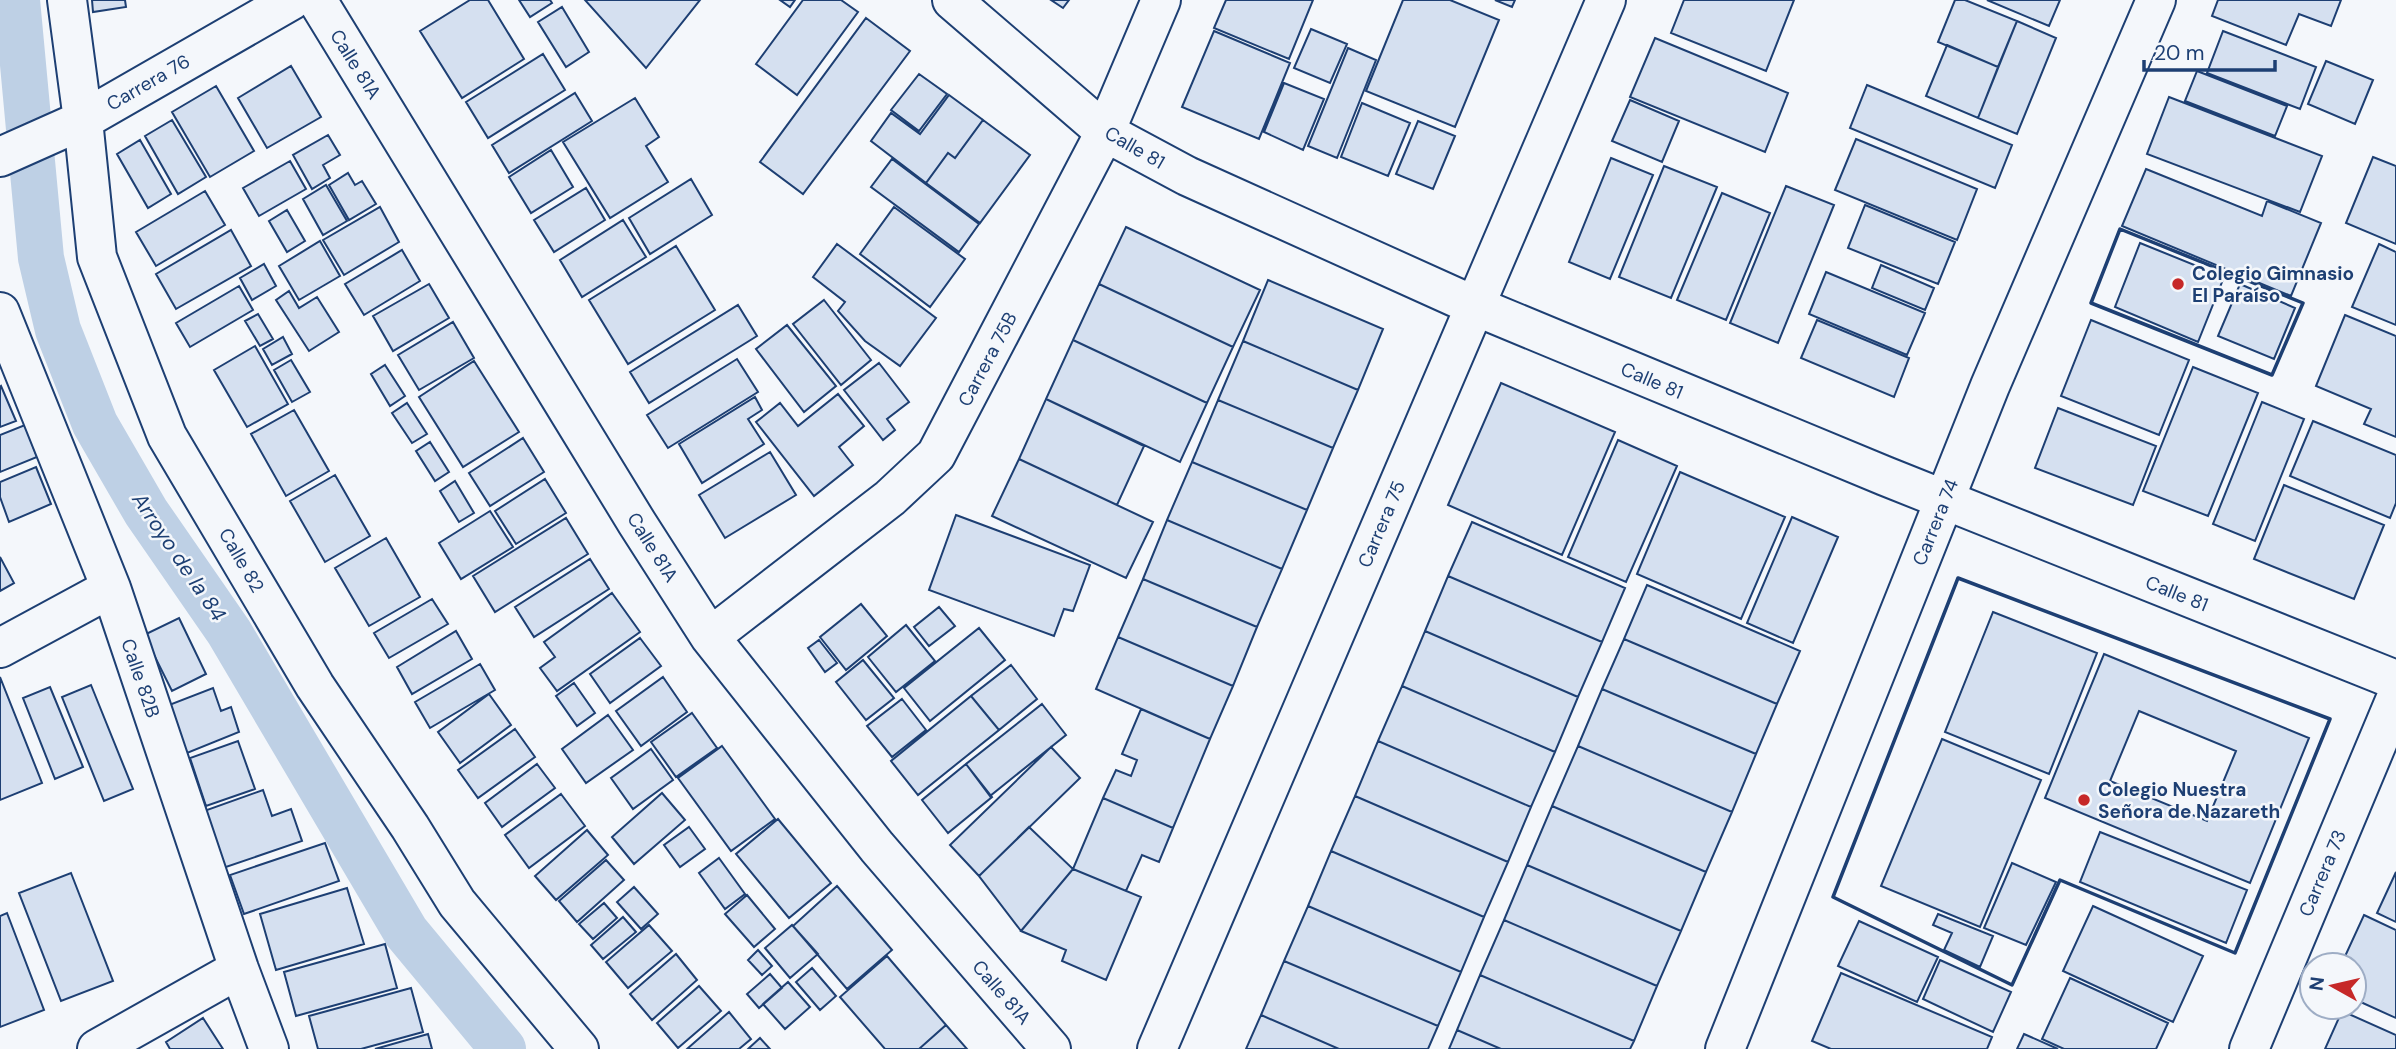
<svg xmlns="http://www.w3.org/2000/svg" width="2396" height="1049" font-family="'DM Sans',sans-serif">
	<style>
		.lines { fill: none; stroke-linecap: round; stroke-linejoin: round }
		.canal { stroke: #bed0e5; stroke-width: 46 }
		.building { fill: #d5e0f0; stroke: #1d3f73; stroke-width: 2; fill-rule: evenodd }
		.street-casing { stroke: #1d3f73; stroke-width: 42 }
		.secondary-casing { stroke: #1d3f73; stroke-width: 42 }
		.street { stroke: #f4f7fb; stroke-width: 38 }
		.secondary { stroke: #f4f7fb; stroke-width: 38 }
		.wall { stroke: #1d3f73; stroke-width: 3.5 }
		.poi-dot { fill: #c62828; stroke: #f4f7fb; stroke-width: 2.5 }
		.labels { text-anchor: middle; stroke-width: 5; stroke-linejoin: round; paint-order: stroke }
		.street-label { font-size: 19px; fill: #1d3f73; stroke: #f4f7fb }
		.poi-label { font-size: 19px; font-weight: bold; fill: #1d3f73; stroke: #f4f7fb; text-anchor: start }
		.water-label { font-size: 21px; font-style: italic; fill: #1d3f73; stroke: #f4f7fb }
	</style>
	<rect width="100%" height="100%" fill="#f4f7fb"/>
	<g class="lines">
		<path class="canal" d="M17 0 41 258 58 330 95 424 146 512 229 632 406 932 503 1049"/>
	</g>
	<path class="building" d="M92 0H125L126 7 93 12Z
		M470 0H488L524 59 462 98 420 31Z
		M519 0H550L552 3 530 17Z
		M585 0H700L646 68Z
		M780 0H795L790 7Z
		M803 0H841L858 12 797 95 756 64Z
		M1051 0H1069L1063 8Z
		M1226 0H1313L1289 59 1214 28Z
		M1403 0H1450L1499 20 1455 127 1366 91Z
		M1495 0H1515L1512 7Z
		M1684 0H1794L1766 71 1671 33Z
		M1955 0H1965L2017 21 1998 67 1938 42Z
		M1987 0H2060L2049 26Z
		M2218 0H2341L2331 26 2299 14 2286 45 2212 16Z
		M562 7 589 52 566 67 538 22Z
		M866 18 910 51 803 194 760 162Z
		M2017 21 2056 38 2017 134 1978 118Z
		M1311 29 1347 44 1330 83 1294 68Z
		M1214 31 1290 63 1259 139 1182 107Z
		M2223 31 2316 67 2300 109 2207 73Z
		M1655 38 1788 93 1765 152 1630 97Z
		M1947 45 1998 67 1978 118 1926 96Z
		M1348 48 1376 60 1337 158 1308 146Z
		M543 54 565 90 488 138 466 102Z
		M2326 61 2373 80 2355 124 2308 104Z
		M291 66 321 117 267 148 238 98Z
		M2197 71 2287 106 2275 136 2185 101Z
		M919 74 947 94 919 131 891 110Z
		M1284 83 1324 99 1303 150 1264 132Z
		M1867 85 2012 145 1995 188 1850 128Z
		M216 86 254 151 210 177 172 112Z
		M575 93 592 121 509 173 492 145Z
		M949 95 983 120 955 158 948 153 926 183 871 141 891 113 920 134Z
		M2169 97 2322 156 2300 212 2147 154Z
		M635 98 659 137 646 146 668 182 610 218 563 142Z
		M1630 100 1679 121 1662 162 1612 141Z
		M1362 103 1410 123 1388 176 1341 157Z
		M172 120 206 177 178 194 145 136Z
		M983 120 1030 155 980 223 926 183 948 153 955 158Z
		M1418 121 1455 136 1433 189 1396 174Z
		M328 135 340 155 323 165 330 178 312 189 293 155Z
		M1856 139 1977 189 1957 240 1835 190Z
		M140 140 171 194 148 208 117 154Z
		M551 150 573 187 531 213 509 177Z
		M2373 157 2396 166V244L2346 223Z
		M1611 158 1653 175 1610 279 1569 262Z
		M892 159 979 224 959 252 871 187Z
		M290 161 306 189 259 216 243 188Z
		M1664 166 1717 187 1671 298 1619 277Z
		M2146 169 2262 216 2267 201 2321 223 2291 296 2122 226Z
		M348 173 355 185 362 181 376 204 349 220 329 185Z
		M691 179 712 215 650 254 629 218Z
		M326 185 347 221 323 235 303 199Z
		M1786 186 1834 205 1778 343 1730 323Z
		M586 188 605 220 554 252 534 220Z
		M205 191 225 225 156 266 136 232Z
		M1722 193 1770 213 1726 320 1677 300Z
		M1865 205 1955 242 1938 284 1848 248Z
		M380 207 399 242 344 275 323 240Z
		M894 207 965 259 930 307 860 254Z
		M287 210 305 241 287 252 269 221Z
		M623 220 646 257 582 297 560 260Z
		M1126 227 1260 290 1233 347 1099 284Z
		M231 230 251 266 176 309 156 274Z
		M320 241 340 276 299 300 279 266Z
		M2140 243 2224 277 2198 342 2115 307Z
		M837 244 936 318 900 366 865 341 838 311 845 302 813 277Z
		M2379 244 2396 252V325L2352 307Z
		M676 246 715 310 628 364 589 300Z
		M402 250 420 281 364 315 345 284Z
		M264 264 276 286 252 300 240 278Z
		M1881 265 1934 288 1925 310 1872 288Z
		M1826 272 1925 313 1907 355 1809 314Z
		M1268 280 1383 329 1358 390 1243 341Z
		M429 284 449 318 393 351 373 316Z
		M1099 284 1233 347 1207 403 1073 340Z
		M2240 284 2295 308 2274 359 2218 336Z
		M239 286 253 310 190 347 176 323Z
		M289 291 299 308 317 297 339 332 309 351 276 300Z
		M824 300 871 360 841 385 793 324Z
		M738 305 757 336 649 403 630 372Z
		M258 314 273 339 260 346 245 321Z
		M2345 315 2396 336V437L2364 424 2371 409 2316 386Z
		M1817 320 1909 358 1894 397 1801 358Z
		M2091 320 2189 360 2159 435 2061 396Z
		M453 322 474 358 419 390 398 355Z
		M787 325 836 386 804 412 756 349Z
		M283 337 292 354 272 365 263 349Z
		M1073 340 1207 403 1180 462 1046 399Z
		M1243 341 1358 390 1333 448 1218 400Z
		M255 346 288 404 247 427 214 370Z
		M737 359 758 392 668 448 647 415Z
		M291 360 310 392 292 402 274 370Z
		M474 361 519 432 463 467 419 397Z
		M879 363 909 402 887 419 895 430 883 440 844 390Z
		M385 365 405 396 390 406 371 374Z
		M2193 367 2258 393 2208 516 2143 491Z
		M1501 383 1615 432 1562 555 1448 505Z
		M1 386 16 421 0 427V387Z
		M838 394 864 426 839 447 853 465 814 496 756 422 780 403 798 426Z
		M755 397 762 410 748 419 764 444 702 483 679 444Z
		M1046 399 1144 446 1117 505 1019 459Z
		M1218 400 1333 448 1307 510 1192 462Z
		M2262 402 2304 419 2255 541 2213 524Z
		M407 403 427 434 412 443 392 413Z
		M2058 408 2156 446 2133 505 2035 468Z
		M294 410 329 471 286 496 251 434Z
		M2313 421 2396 455V503L2390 518 2290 476Z
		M25 425 37 457 0 472V435Z
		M523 438 544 472 490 506 469 473Z
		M1618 440 1677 466 1626 582 1568 557Z
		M430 442 449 472 435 481 416 451Z
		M770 452 796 495 725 538 699 495Z
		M1019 459 1153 522 1126 578 992 516Z
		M1192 462 1307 510 1282 569 1167 520Z
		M36 467 51 504 9 522 0 497V482Z
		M1680 472 1785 517 1741 619 1637 574Z
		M335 475 370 536 325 562 290 501Z
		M545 479 566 513 516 544 495 511Z
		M455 481 474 513 459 522 440 491Z
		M2284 485 2384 525 2354 599 2254 559Z
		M490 511 513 547 461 579 439 543Z
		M956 515 1090 565 1073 611 1064 609 1054 636 929 590Z
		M1792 517 1838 537 1793 643 1747 623Z
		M566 518 588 554 495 612 473 576Z
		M1167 520 1282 569 1257 627 1143 579Z
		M1472 522 1625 588 1602 642 1448 576Z
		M386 538 420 597 369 626 335 568Z
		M0 557 14 583 0 591Z
		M590 559 609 589 534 637 515 607Z
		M1448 576 1602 642 1578 697 1425 631Z
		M1143 579 1257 627 1233 686 1118 637Z
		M1647 585 1800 651 1777 704 1624 639Z
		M612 593 640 632 557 691 540 668 555 657 544 642Z
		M432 599 448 624 389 658 374 633Z
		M861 604 887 636 846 670 820 637Z
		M939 607 955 626 929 646 914 627Z
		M1993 612 2097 653 2049 774 1945 732Z
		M179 618 206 674 172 691 144 635Z
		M906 625 935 661 896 692 868 657Z
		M979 628 1005 660 930 721 904 688Z
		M456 631 472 659 412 694 397 667Z
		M1425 631 1578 697 1555 752 1402 686Z
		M1118 637 1233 686 1210 739 1096 689Z
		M640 638 661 666 610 703 590 674Z
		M1624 639 1777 704 1756 754 1602 689Z
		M819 640 837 663 825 672 808 648Z
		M2104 654 2309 738 2250 883 2045 798ZM2139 711 2236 751 2207 821 2110 781Z
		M863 660 894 698 866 720 836 682Z
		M480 664 495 690 430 728 415 702Z
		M1011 665 1037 699 999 730 971 696Z
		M0 677 42 783 0 800Z
		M663 677 687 712 641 746 616 711Z
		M574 683 595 713 577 726 556 696Z
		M91 685 133 789 104 801 62 697Z
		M1402 686 1555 752 1531 807 1378 741Z
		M50 687 83 767 55 779 23 698Z
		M213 688 221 711 231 707 239 732 187 753 169 705Z
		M1602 689 1756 754 1732 812 1578 746Z
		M489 694 511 725 460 763 438 732Z
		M971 696 999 730 918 795 891 761Z
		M902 699 926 730 892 757 867 726Z
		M1042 704 1066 735 990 796 966 764Z
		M1141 709 1210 739 1173 828 1103 798 1116 770 1131 776 1137 760 1122 754Z
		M692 713 717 748 676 777 651 742Z
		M608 715 633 750 586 783 562 749Z
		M515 729 535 757 478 798 458 770Z
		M1942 739 2041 780 1980 927 1881 886Z
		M238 741 255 789 206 806 190 758Z
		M1378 741 1531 807 1508 862 1355 796Z
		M722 746 775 819 731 851 678 778Z
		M1578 746 1732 812 1706 872 1552 806Z
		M1051 747 1080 778 979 876 950 845Z
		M651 749 673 780 633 809 611 778Z
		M537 764 555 788 502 827 485 803Z
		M966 764 992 797 948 833 922 800Z
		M263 790 272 816 291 809 302 841 223 868 204 811Z
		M662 793 685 820 634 864 612 837Z
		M561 794 585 826 529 868 505 835Z
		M1355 796 1508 862 1484 917 1331 851Z
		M1103 798 1173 828 1159 862 1142 855 1126 891 1073 869Z
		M1552 806 1706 872 1681 931 1527 865Z
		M778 819 831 883 789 918 736 854Z
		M689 827 705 849 680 867 664 845Z
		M1029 827 1073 869 1021 931 979 876Z
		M587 830 608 855 556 900 535 876Z
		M2100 832 2247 890 2226 943 2080 882Z
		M325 843 339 881 244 914 230 875Z
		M1331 851 1484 917 1461 972 1308 906Z
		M719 858 745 894 725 909 699 873Z
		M606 860 624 880 577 922 559 901Z
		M2012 863 2056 882 2026 945 1984 928Z
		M1527 865 1681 931 1657 986 1504 920Z
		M1073 869 1141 897 1106 980 1062 961 1066 950 1021 931Z
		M2396 872V922L2377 913Z
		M71 873 113 981 61 1001 19 893Z
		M837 886 892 950 847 989 793 926Z
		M634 887 658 914 641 929 617 902Z
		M347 888 364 944 276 970 260 914Z
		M747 895 775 929 754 947 725 914Z
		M604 903 617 918 593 939 579 924Z
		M1308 906 1461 972 1438 1026 1284 961Z
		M2093 906 2203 956 2173 1022 2063 971Z
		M7 913 44 1010 0 1027V916Z
		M1938 914 1993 936 1980 967 1944 950 1952 933 1933 925Z
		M2364 915 2396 930V1018L2354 999V965H2341Z
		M623 917 636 932 603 959 591 945Z
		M1504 920 1657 986 1634 1041 1480 975Z
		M1859 921 1938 957 1917 1002 1838 966Z
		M649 925 672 951 628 988 606 962Z
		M792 925 818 954 790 978 765 948Z
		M385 944 397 988 296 1016 284 972Z
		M758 950 772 966 762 975 748 960Z
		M676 954 697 980 652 1020 630 994Z
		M887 956 946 1025 919 1049H885L840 997Z
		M1940 960 2011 992 1993 1032 1923 999Z
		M1284 961 1438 1026 1428 1049H1339L1261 1015Z
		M812 968 836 996 820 1010 796 982Z
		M1841 973 1992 1037 1987 1049H1831L1812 1041Z
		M770 974 782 988 759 1008 747 994Z
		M1480 975 1634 1041 1630 1049H1501L1457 1030Z
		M2070 978 2168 1023 2156 1049H2064L2042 1039Z
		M788 982 810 1007 785 1029 763 1004Z
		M699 986 721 1011 678 1048 657 1023Z
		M411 988 423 1032 361 1049H318L309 1016Z
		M2342 1011 2396 1035V1049H2325Z
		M729 1012 751 1039 739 1049H687Z
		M1261 1015 1339 1049H1246Z
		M203 1018 223 1049H170L166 1042Z
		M946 1025 967 1049H919Z
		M1457 1030 1501 1049H1449Z
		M428 1034 432 1049H375Z
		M2024 1034 2058 1049H2017Z
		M760 1038 770 1049H748Z"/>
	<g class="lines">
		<defs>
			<path id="street" d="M317 0 637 523 710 637 877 847 1051 1049
				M952 0 1105 132 1187 176 1475 306 1885 476 2396 680
				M0 157 83 120 67 0
				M0 312 111 588 239 969 269 1049
				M710 637 890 498 936 455 1105 132 1161 0
				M0 648 111 588
				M97 1049 239 969
				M1157 1049 1606 0
				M1725 1049 1990 386 2156 0
				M2249 1049 2396 698"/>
			<path id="secondary" d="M292 0 83 120 97 257 167 436 315 686 410 827 457 903 579 1049"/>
		</defs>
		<use href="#street" class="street-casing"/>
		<use href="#secondary" class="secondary-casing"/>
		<use href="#street" class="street"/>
		<use href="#secondary" class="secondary"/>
		<path class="wall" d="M2120 229 2303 303 2272 375 2091 303Z
			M1958 578 2330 719 2235 953 2060 880 2012 985 1833 897Z"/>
	</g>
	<g class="poi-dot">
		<circle cx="2178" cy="284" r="7"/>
		<circle cx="2084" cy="800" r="7"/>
	</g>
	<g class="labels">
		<g class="street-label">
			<text transform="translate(356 64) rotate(58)" y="7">Calle 81A</text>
			<text transform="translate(148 82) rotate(-30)" y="7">Carrera 76</text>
			<text transform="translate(1135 147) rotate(30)" y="7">Calle 81</text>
			<text transform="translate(987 359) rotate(-62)" y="7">Carrera 75B</text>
			<text transform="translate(1652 380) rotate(23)" y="7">Calle 81</text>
			<text transform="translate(1935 522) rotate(-68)" y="7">Carrera 74</text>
			<text transform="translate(1381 524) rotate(-67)" y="7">Carrera 75</text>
			<text transform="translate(653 547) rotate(58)" y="7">Calle 81A</text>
			<text transform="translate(242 560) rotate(60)" y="7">Calle 82</text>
			<text transform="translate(2177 593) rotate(22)" y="7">Calle 81</text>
			<text transform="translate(141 678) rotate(71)" y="7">Calle 82B</text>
			<text transform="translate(2322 873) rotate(-67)" y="7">Carrera 73</text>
			<text transform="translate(1002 992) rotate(49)" y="7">Calle 81A</text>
		</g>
		<g class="poi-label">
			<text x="2192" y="280">Colegio Gimnasio<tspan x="2192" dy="22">El Paraíso</tspan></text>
			<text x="2098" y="796">Colegio Nuestra<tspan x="2098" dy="22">Señora de Nazareth</tspan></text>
		</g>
		<g class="water-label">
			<text transform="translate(179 557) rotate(56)" y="7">Arroyo de la 84</text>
		</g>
	</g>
	<g transform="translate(2333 986) rotate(278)"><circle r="33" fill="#f4f7fb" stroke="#9eadc5" stroke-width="2"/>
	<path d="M0-5L12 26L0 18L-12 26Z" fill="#c62828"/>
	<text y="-10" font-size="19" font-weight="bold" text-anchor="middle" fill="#1d3f73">N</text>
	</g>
	<path d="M2144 60v10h131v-10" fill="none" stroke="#1d3f73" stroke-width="3.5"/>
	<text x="2154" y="60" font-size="21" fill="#1d3f73" stroke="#f4f7fb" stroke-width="5" paint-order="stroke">20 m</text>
</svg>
